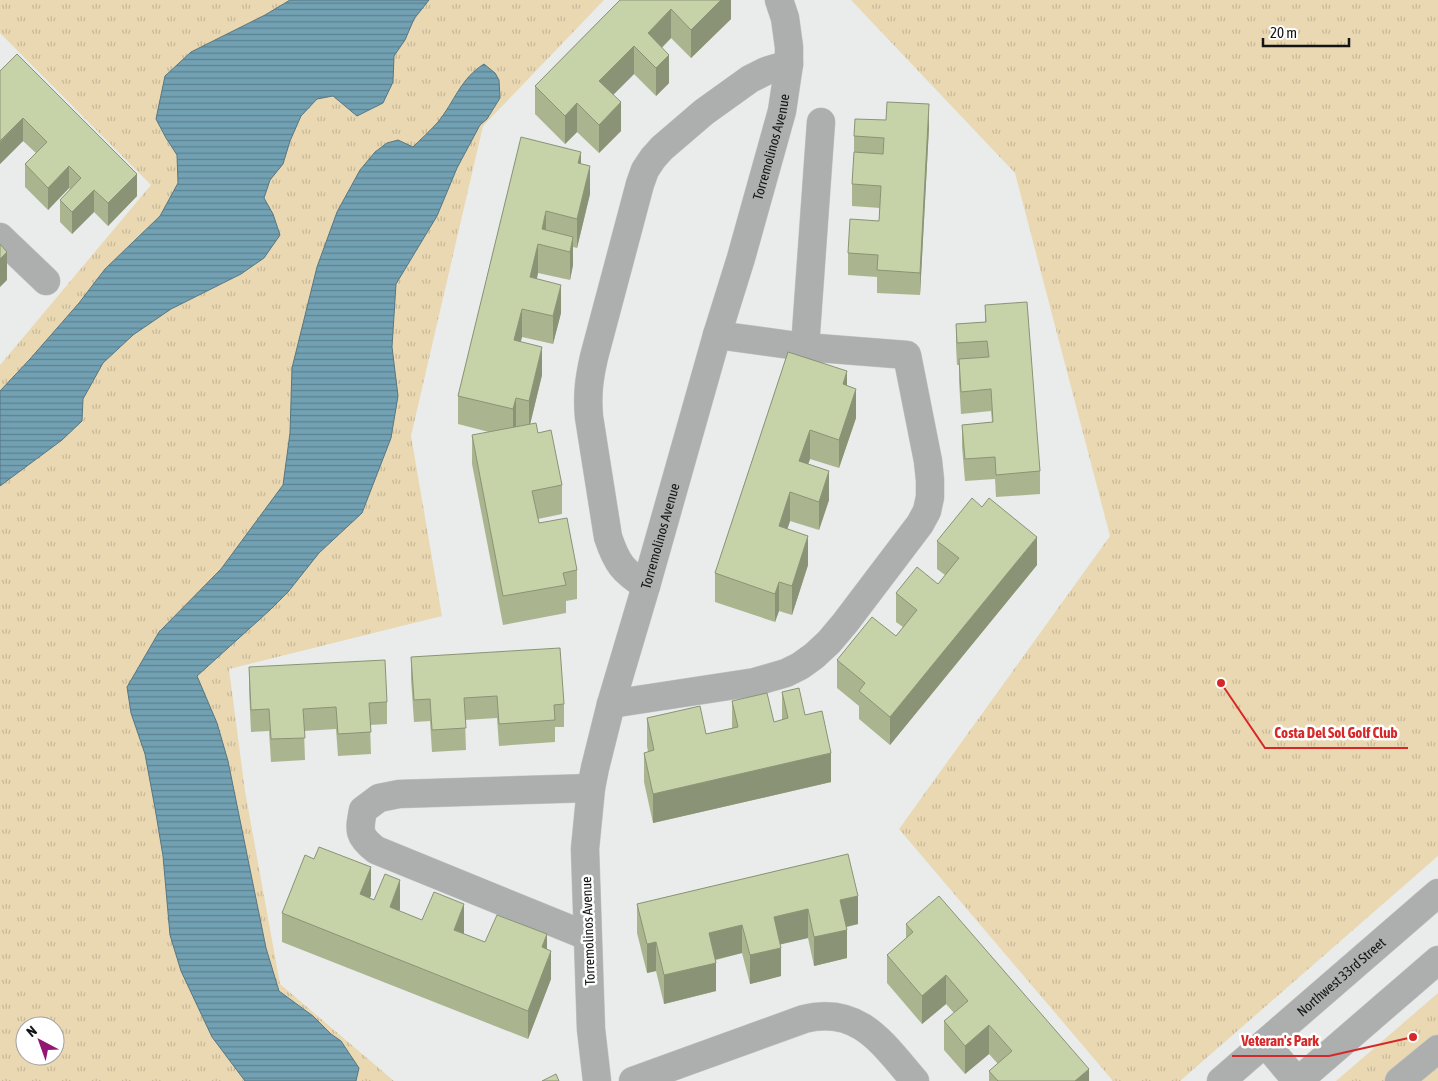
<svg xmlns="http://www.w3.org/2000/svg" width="1438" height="1081" font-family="'Asap Condensed',sans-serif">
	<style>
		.grass { fill: url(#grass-tufts); fill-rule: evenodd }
		.water { fill: url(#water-rules); stroke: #567783 }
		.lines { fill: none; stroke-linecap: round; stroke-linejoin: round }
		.minor-casing { stroke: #c7c9c8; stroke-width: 29 }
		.minor { stroke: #adafaf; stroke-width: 28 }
		.wall { fill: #aab590 }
		.shaded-wall { fill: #8b9376 }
		.building { fill: #c6d2a8; stroke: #8b9376 }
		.labels { text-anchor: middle; stroke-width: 5; stroke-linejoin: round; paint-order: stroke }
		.street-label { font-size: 14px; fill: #131413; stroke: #fff }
		.leader { fill: none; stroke: #d62828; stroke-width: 2 }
		.callout-dot { fill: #d62828; stroke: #fff; stroke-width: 2 }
		.callout-label { font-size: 15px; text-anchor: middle; font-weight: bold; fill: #d62828; stroke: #fff; stroke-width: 5; stroke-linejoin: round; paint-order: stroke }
	</style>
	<defs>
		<pattern id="grass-tufts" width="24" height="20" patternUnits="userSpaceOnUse" patternTransform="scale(1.25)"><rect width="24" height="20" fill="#ead8b2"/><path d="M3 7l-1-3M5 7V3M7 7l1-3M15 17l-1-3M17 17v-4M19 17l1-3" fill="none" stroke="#c8b898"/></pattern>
		<pattern id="water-rules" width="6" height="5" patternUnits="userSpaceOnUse" patternTransform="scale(1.25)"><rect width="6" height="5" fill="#72a1b3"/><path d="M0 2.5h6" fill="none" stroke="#5c8290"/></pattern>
	</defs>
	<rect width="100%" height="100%" fill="#e9ecea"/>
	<path class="grass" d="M0 0H604L483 126 411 436 442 616 229 669 245 791 280 984 394 1081H0V365L151 185 0 33ZM25 1026H55V1056H25Z
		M851 0H1438V856L1180 1081H1113L899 829 1110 536 1015 173Z
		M1438 993V1081H1336Z"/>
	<path class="water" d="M290 0H429L414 19 405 40 394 56 393 82 383 103 357 116 333 96 317 99 301 116 290 141 283 164 270 180 264 198 273 214 280 235 264 258 241 274 171 309 133 335 103 363 83 399 82 421 62 440 0 486V391L30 359 79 303 105 269 160 216 178 183 177 155 166 138 156 119 165 76 191 52 265 15Z
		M484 64 495 73 499 80 500 98 487 119 480 125 457 168 437 216 396 284 392 347 398 396 391 438 362 513 319 553 288 592 270 610 197 676 217 723 228 761 266 948 279 991 313 1016 331 1034 341 1041 359 1068 356 1081H245L212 1037 181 971 170 935 163 856 155 808 145 754 131 713 127 687 159 632 221 569 283 485 290 433 292 368 317 267 337 212 360 170 375 152 387 143 398 140 413 147C421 139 430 131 438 122 455 101 460 79 484 64Z"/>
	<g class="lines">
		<defs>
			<g id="minor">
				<path d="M0 237 46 281"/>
				<path d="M805 347 821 122"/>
				<path d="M646 586C623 571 617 564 608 537L589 417C587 395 589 379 594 357L640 184 645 170 653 158 662 148 704 112 750 79 766 71 789 64"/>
				<path d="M611 704 755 682 786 673 800 666 814 656 829 642 845 623 920 524 927 511 930 497V480L928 461 907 355 805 347 717 335"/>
				<path d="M587 936 376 850C358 836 359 831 363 810L379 798 399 794 591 788"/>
				<path d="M1265 1043 1297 1081"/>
				<path id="s1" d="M597 1081 591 1029 585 849 591 788 595 768 611 704 646 586 717 335 741 258 782 111 789 64V47L785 18 779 0"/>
				<path d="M633 1081 804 1019C859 1005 883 1044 915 1081"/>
				<path id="s2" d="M1221 1081 1438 893"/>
				<path d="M1298 1081 1438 960"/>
				<path d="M1399 1081 1438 1049"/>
			</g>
		</defs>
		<use href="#minor" class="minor-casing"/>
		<use href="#minor" class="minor"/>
	</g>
	<path class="wall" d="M620 0H731V19L691 58 671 38 662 48 669 83 656 96 634 74 613 95 621 131 599 153 577 132 565 144 535 114V86Z
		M0 71 137 196 108 226 94 212 72 234 60 222V200L70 189 69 188 48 210 25 187V164L36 153 23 141 0 164Z
		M929 127 920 295 877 293V277L848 275V253L879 221 880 208 852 206V184L854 152V136Z
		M521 137 581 164 590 194 577 248 573 247V265L570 280 538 273 537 279 561 313 553 344 522 337 520 342 542 375 530 424 538 433 562 485V514L538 519 539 523 577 570V599L566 601V613L503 625 472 464V435L489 432 458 424V396Z
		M985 305 1040 471V494L996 497 995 479 965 481 962 447V425L992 422 991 411 961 414 959 381V365H957L956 346V324L985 322Z
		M788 352 847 386 856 418 839 468 810 459 808 464 829 500 819 530 790 521 787 529 808 565 792 615 779 611 775 622 715 602V573Z
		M937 541 1037 565 890 745 859 719V706L837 688V660L896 636 903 627 896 622V593L938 584 945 575 937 569Z
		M411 657 564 704V727H555V742L499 746 497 718 465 720 466 750 432 752 430 721 414 722 411 679Z
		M249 667 387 702V724L370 725 371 754 338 756 336 729 304 731 305 760 271 762 269 731 251 732 249 690Z
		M782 692 805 715 831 782 653 823 644 782V753L648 752 647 746V718L706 734 732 728V701L774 722 782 720Z
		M848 854 858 924 847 927V958L814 966 808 938 780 944 781 976 750 984 742 953 716 960V991L664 1004 656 971 647 973 637 933V904Z
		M314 859 371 895 370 898 400 909 399 911 422 920 464 933V934L485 942 547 949 551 979 528 1039 282 942V913Z
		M906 924 1089 1081H989V1071L998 1064 989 1054 965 1074 944 1050V1021L954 1013 946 1004 922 1024 887 983V955L906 938Z"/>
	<path class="shaded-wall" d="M721 0H731V19L691 58V30Z
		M671 9V38L649 60 648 33Z
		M634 46V74L599 109V81Z
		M669 55V83L656 96V68Z
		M621 102V131L599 153V125Z
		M577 103V132L565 144V116Z
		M929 104V127L920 295V273Z
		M23 118V141L0 164V142Z
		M581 152V180L578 163Z
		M69 166V188L48 210V188Z
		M590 166V194L577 248V219Z
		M137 174V196L108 226V203Z
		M94 190V212L72 234V212Z
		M546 211V240L542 229Z
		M573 237V265L570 280V252Z
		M538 244V273L530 306V277Z
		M7 252V280L0 287V259Z
		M561 285V313L553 344V316Z
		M522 309V337L514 369V340Z
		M542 347V375L529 429V401Z
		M847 371V400L843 384Z
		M856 389V418L839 468V440Z
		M516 398V426L513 438V409Z
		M810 430V459L799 490V461Z
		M829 471V500L819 530V502Z
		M790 492V521L779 555V526Z
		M808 536V565L792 615V586Z
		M1037 537V565L890 745V717Z
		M779 582V611L775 622V594Z
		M831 753V782L653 823V794Z
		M371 867V895L360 923V894Z
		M400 880V909L390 936V907Z
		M858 896V924L840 928V900Z
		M464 904V933L454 959V930Z
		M808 909V938L774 946V917Z
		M742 925V953L709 961V933Z
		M847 930V958L814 966V937Z
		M547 934V962L551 951V979L528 1039V1011L542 947Z
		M656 942V971L647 973V944Z
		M781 948V976L750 984V955Z
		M716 963V991L664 1004V975Z
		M946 975V1004L922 1024V996Z
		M989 1025V1054L965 1074V1046Z
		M1089 1069V1081H1075Z"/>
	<path class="building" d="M620 0H721L691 30 671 9 648 33 669 55 656 68 634 46 599 81 621 102 599 125 577 103 565 116 535 86Z
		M17 54 137 174 108 203 94 190 72 212 60 200 81 178 69 166 48 188 25 164 47 142 23 118 0 141V71Z
		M887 102 929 104 920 273 877 270 878 255 848 253 850 219 879 221 881 186 852 184 854 152 883 154 884 138 854 136 855 119 886 120Z
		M521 137 581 152 578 163 590 166 577 219 546 211 542 229 573 237 570 252 538 244 530 277 561 285 553 316 522 309 514 340 542 347 529 401 516 398 513 409 458 396Z
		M0 244 7 252 0 259Z
		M1027 302 1040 471 996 475 995 457 965 459 962 425 993 422 991 389 961 392 959 359 989 357 987 341 957 343 956 324 986 322 985 305Z
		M788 352 847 371 843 384 856 389 839 440 810 430 799 461 829 471 819 502 790 492 779 526 808 536 792 586 779 582 775 594 715 573Z
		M536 423 538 433 551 430 562 485 532 491 539 523 567 518 577 570 563 573 566 585 503 596 472 435Z
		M972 498 982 507 989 498 1037 537 890 717 859 691 865 683 837 660 872 617 896 636 917 610 896 593 917 567 938 584 959 558 937 541Z
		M560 648 564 704 554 705 555 720 499 724 497 696 464 698 466 728 432 730 430 699 414 700 411 657Z
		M385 660 387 702 369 703 371 732 338 734 336 707 303 709 305 738 271 739 269 709 251 710 249 667Z
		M799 688 805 715 822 711 831 753 653 794 644 753 654 750 647 718 700 706 706 734 738 727 732 701 767 693 774 722 788 718 782 692Z
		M319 847 371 867 360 894 374 900 385 874 400 880 390 907 422 920 434 892 464 904 454 930 485 942 497 915 547 934 542 947 551 951 528 1011 282 913 305 855 314 859Z
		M848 854 858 896 840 900 847 930 814 937 808 909 774 917 781 948 750 955 742 925 709 933 716 963 664 975 656 942 647 944 637 904Z
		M939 896 1089 1069 1075 1081H998L989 1071 1012 1051 989 1025 965 1046 944 1021 968 1001 946 975 922 996 887 955 913 932 906 924Z
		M556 1074 559 1081H542Z"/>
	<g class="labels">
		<g class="street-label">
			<text dy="5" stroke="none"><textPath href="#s1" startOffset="960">Torremolinos Avenue</textPath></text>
			<text dy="5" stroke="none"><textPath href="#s1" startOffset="555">Torremolinos Avenue</textPath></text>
			<text transform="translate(588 931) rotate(-92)" y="5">Torremolinos Avenue</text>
			<text dy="5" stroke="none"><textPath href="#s2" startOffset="159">Northwest 33rd Street</textPath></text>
		</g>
	</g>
	<path class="leader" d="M1221 683L1265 748H1408M1413 1037L1329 1056H1232"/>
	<g class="callout-dot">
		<circle cx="1221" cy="683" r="5"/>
		<circle cx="1413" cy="1037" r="5"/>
	</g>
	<g class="callout-label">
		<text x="1336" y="738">Costa Del Sol Golf Club</text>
		<text x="1280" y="1046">Veteran's Park</text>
	</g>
	<g transform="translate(40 1041) rotate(319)"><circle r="24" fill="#ffffff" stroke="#a1a1a1"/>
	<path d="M0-4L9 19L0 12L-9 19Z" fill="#921672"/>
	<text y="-8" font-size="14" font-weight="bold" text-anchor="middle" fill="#131413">N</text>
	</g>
	<path d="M1263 38v8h86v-8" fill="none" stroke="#131413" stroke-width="2.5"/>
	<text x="1270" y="38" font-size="15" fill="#131413" stroke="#ffffff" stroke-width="4" paint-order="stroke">20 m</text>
</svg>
